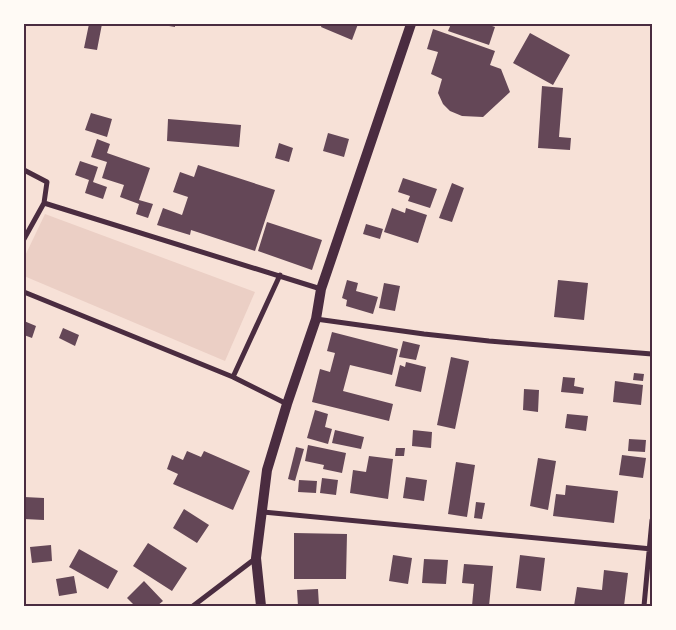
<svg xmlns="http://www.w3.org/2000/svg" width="676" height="630" font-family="Manrope,sans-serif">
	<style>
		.green { fill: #ebcfc5 }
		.building { fill: #644757 }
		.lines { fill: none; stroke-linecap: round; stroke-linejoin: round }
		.minor { stroke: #4a2c40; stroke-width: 5 }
		.secondary { stroke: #4a2c40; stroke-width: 10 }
		.neatline { fill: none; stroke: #4a2c40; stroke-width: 2 }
	</style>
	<rect width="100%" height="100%" fill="#f7e1d7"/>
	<path class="green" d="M45 214 255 292 225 361 24 276V258Z"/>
	<path class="building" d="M89 24H102L97 50 84 48Z
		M163 24H175V27L163 25Z
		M322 24H358L352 40 321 27Z
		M451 24H486L495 27 489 45 448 31Z
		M433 29 495 51 490 65 501 69 510 92 483 117 462 116 450 111 443 104 438 93 442 79 431 74 438 52 427 49Z
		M530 33 570 55 553 85 513 63Z
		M542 86 563 88 559 137 571 138 570 150 538 148Z
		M91 113 112 119 107 137 85 130Z
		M168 119 241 125 239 147 167 141Z
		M328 133 349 139 344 157 323 151Z
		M97 139 110 144 107 153 150 168 139 200 153 204 148 218 136 214 139 204 120 197 124 185 102 178 107 162 91 157Z
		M279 143 293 148 289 162 275 158Z
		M80 161 98 167 93 182 107 187 103 199 85 193 89 180 75 175Z
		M198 165 275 190 255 251 191 230 190 235 157 225 163 208 182 215 188 197 173 192 180 172 194 177Z
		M403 178 437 189 430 208 408 201 410 196 398 192Z
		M452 183 464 188 452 222 439 218Z
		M392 208 405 213 406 208 427 215 418 243 384 232Z
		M267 222 322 240 312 270 258 251Z
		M366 224 383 229 380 239 363 234Z
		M347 280 358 283 356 291 378 297 373 314 346 306 347 300 342 298Z
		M558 280 588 283 584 320 554 317Z
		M384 283 400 286 395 311 379 308Z
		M24 321 36 326 32 338 24 335Z
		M63 328 79 335 75 346 59 338Z
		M332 332 398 349 392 375 350 365 343 391 393 404 389 421 312 402 320 369 330 372 335 353 327 351Z
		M403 341 420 345 416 360 399 357Z
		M451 357 469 361 455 429 437 425Z
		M406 362 426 367 421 392 395 386 400 365 405 367Z
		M634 373 644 374 643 381 633 380Z
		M563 377 575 378 574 386 584 388 583 394 561 392Z
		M615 381 643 385 641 405 613 402Z
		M524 389 539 390 538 412 523 410Z
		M315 410 328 414 325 427 332 429 328 444 307 438Z
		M567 414 588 416 586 431 565 428Z
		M335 430 364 437 361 449 332 443Z
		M413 430 432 432 431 448 412 446Z
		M629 439 646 440 645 452 628 451Z
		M308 445 346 453 342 473 323 469 324 465 305 461Z
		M296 447 304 449 295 481 288 479Z
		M396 448H405L404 456H395Z
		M187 451 201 457 204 451 250 471 233 510 173 484 178 474 167 469 172 455 183 460Z
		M622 455 646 458 643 478 619 475Z
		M369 456 393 459 388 499 350 493 353 470 366 472Z
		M538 458 556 461 548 510 530 506Z
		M456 462 475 465 467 517 448 514Z
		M406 477 427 480 424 501 403 498Z
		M322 478 338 480 336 495 320 493Z
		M299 480 317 481 316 493 298 492Z
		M566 485 618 491 614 523 553 516 556 494 565 495Z
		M24 497 44 498V520L24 519Z
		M476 502 485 503 482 519 474 518Z
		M184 509 209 525 197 543 173 528Z
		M294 533 347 534 346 579H294Z
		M148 543 187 568 172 591 133 566Z
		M51 545 52 561 32 563 30 547Z
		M79 549 118 571 108 589 69 567Z
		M393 555 412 558 408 584 389 581Z
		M520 555 545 558 541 591 516 588Z
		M424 559 448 560 446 584 422 583Z
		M464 564 493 566 489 606H472L474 584 462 583Z
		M604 570 628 573 624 606H574L577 587 602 590Z
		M74 576 77 593 59 596 56 579Z
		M144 581 163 601 157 606H135L127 598Z
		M318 589 319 606H298L297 590Z"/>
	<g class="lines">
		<path class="minor" d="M24 170 47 182 44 203 24 239
			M44 203 321 289
			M24 292 233 377 287 404
			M316 319 424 334 489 341 652 354
			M233 377 280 275
			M263 512 652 549
			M193 606 256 558
			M644 606 652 520"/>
		<path class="secondary" d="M261 606 256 558 267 470 287 404 316 319 321 289 411 24"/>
	</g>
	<rect width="676" height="630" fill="none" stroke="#fffaf5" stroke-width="50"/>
	<rect x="25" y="25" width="626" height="580" class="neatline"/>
</svg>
